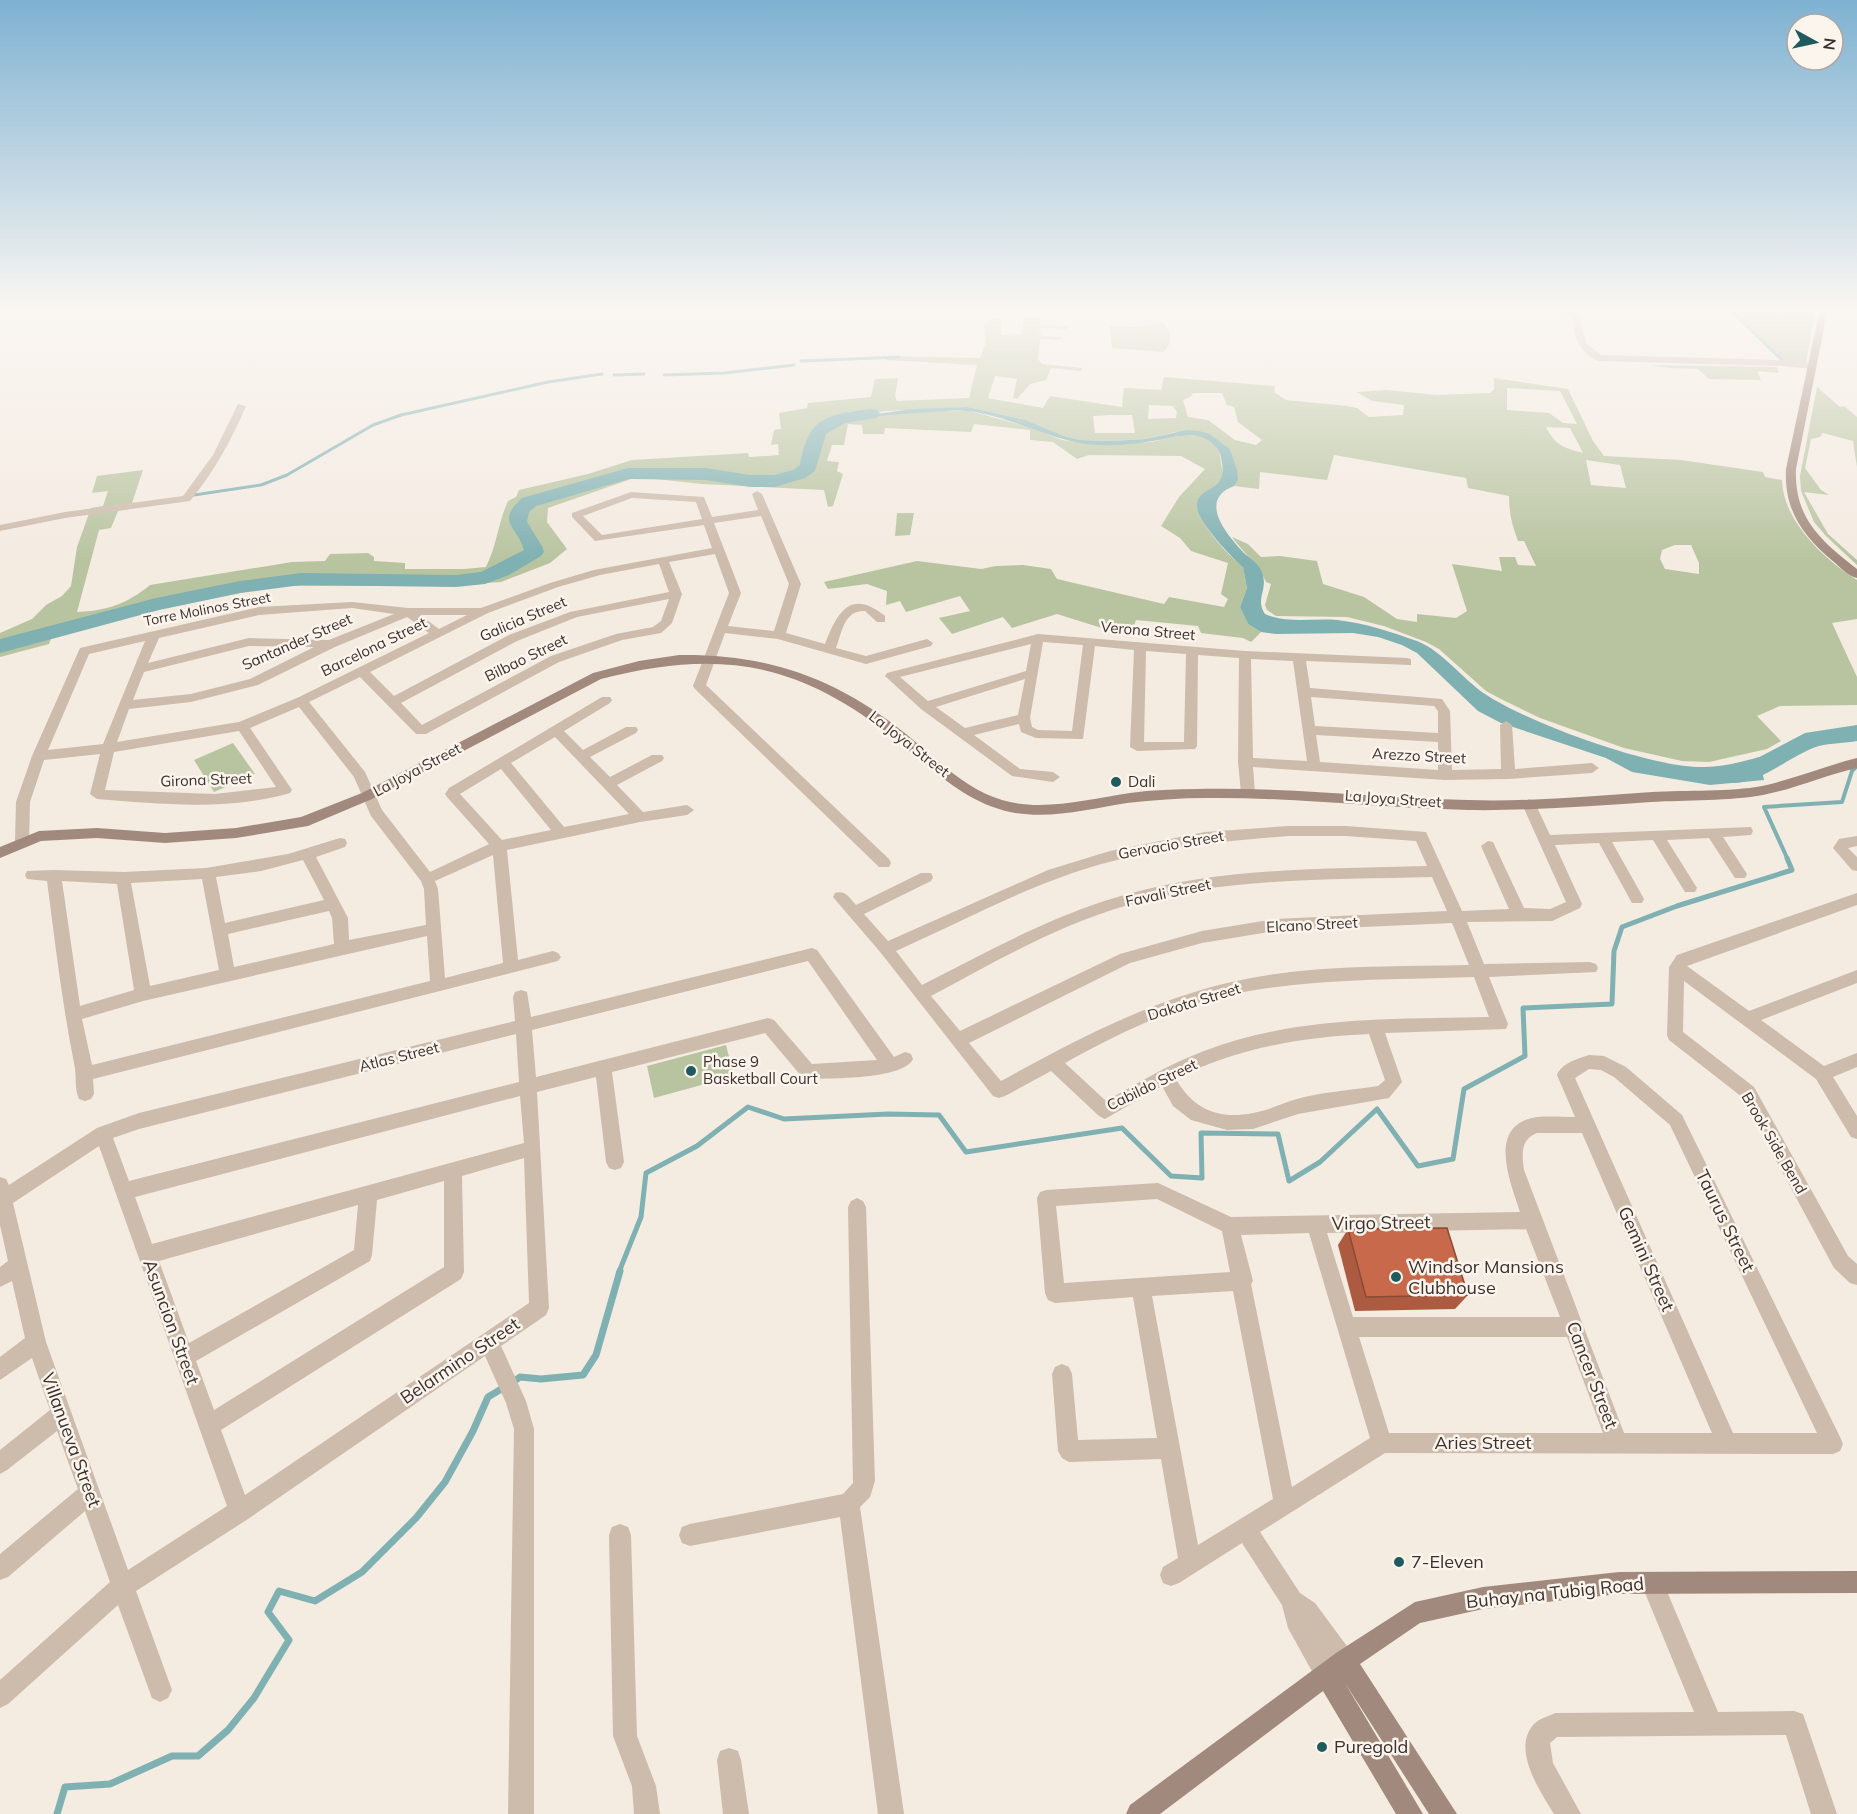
<svg xmlns="http://www.w3.org/2000/svg" width="1857" height="1814" font-family="Mulish,sans-serif">
	<style>
		.green { fill: #b8c4a0; fill-rule: evenodd }
		.water { fill: #7fb0b2 }
		.lines { fill: none; stroke-linecap: round; stroke-linejoin: round }
		.stream-far3 { stroke: #7fb0b2; stroke-width: 3 }
		.stream-far2 { stroke: #7fb0b2; stroke-width: 4 }
		.stream-far1 { stroke: #7fb0b2; stroke-width: 5 }
		.stream { stroke: #7fb0b2; stroke-width: 7 }
		.river { fill: #7fb0b2; fill-rule: evenodd }
		.street { fill: #cdbbac; fill-rule: evenodd }
		.secondary { fill: #a18a7d; fill-rule: evenodd }
		.wall { fill: #ac5a40 }
		.building { fill: #c8694b; stroke: #8c4a34; stroke-width: 1.5 }
		.poi-dot { fill: #1f5a5e; stroke: #fbf5ee; stroke-width: 2 }
		.labels { text-anchor: middle; stroke-width: 5; stroke-linejoin: round; paint-order: stroke }
		.far-street-label { font-size: 14px; fill: #3b302b; stroke: #fbf5ee }
		.street-label { font-size: 15px; fill: #3b302b; stroke: #fbf5ee }
		.poi-label { font-size: 15px; fill: #3b302b; stroke: #fbf5ee; text-anchor: start }
		.near-street-label { font-size: 18px; fill: #3b302b; stroke: #fbf5ee }
		.near-poi-label { font-size: 18px; fill: #3b302b; stroke: #fbf5ee; text-anchor: start }
	</style>
	<rect width="100%" height="100%" fill="#f4ebe1"/>
	<path class="green" d="M1728 308H1816L1805 368 1789 367Z
		M1024 317H1041L1039 325 1068 326V329L1039 328 1041 336 1062 337V340L1040 339 1038 359 1042 364 1082 368 1081 371 1051 368 1046 380 1030 384 1017 399 1013 398 1017 379 995 376 988 398 1043 408 1050 396 1122 407 1124 388 1161 390 1164 377 1275 386 1274 392 1286 400 1347 406 1357 408 1369 417 1403 415 1404 405 1372 401 1357 392 1386 390 1437 395 1490 393 1494 389V378L1568 389 1593 441 1604 456 1681 460 1763 472 1765 477 1782 480C1783 521 1824 559 1857 580V619L1832 623 1857 677V705L1780 706 1757 716 1781 741 1767 749 1709 762 1682 761 1624 748 1540 718 1501 699 1486 691 1439 649 1426 642 1384 626 1347 617 1276 616 1267 610 1265 605 1271 584 1266 582C1258 563 1244 554 1232 537L1248 544 1261 557 1280 556 1317 561 1323 584 1364 597 1397 619 1417 622V614L1456 618 1467 611 1452 564 1502 571 1499 557H1515L1518 565 1536 566 1524 541H1518C1512 525 1509 513 1509 496L1468 488 1466 478 1334 455 1327 480 1260 472 1259 489 1234 486 1237 480 1230 449 1210 434 1175 432 1145 439 1110 441 1080 440 1064 436 1026 420 968 407 886 411 842 419 888 414 966 410 1022 425 1062 440 1098 445 1152 442 1182 435 1200 436 1211 441 1219 450 1223 476 1221 484 1200 498 1197 506C1203 528 1225 553 1243 566L1247 588 1240 607 1248 624 1261 632 1251 642 1243 638 1201 633 1198 626 1136 620 1133 629H1105L1057 614 1012 628 1003 617 952 634 939 618 970 611 960 596 906 612 900 601 886 605 887 591 867 584 828 589 824 582 917 561 981 569 996 566 1023 565 1051 569 1057 579 1164 604 1169 597 1224 607 1228 599 1221 594 1228 563 1191 551 1180 538 1161 526 1179 497 1205 469 1181 456 1089 455 1077 459 1053 442 1030 440V430L974 424 971 432 885 428 884 434H863L862 425 848 424 844 445H832L827 461 839 462 837 471 843 474 833 506 828 507 824 490 702 484 637 477 548 508 547 522 567 549 550 563 501 582 445 586H274L54 631 49 644 0 657V633L32 619 46 605 62 596 71 586 77 547 91 508 103 506 108 491 92 493 97 476 143 470 130 509 118 511 111 528 99 530 77 612C106 611 127 604 150 585L292 562 325 561 330 554 368 553 374 557V561L405 563V569H464L486 567C497 545 498 523 508 501L516 497 519 490 588 474 632 460 748 453 749 457 779 455 778 444 771 445 774 430 781 429 779 413 807 408 808 403 871 397 875 379 898 378 895 396 897 401 969 398 977 365 886 360V356L980 358 986 342 984 324 991 319H1001V335H1021ZM1507 388 1560 391 1577 424 1563 423 1549 413 1507 410ZM1193 393H1222L1227 405 1234 407 1238 422 1262 440 1256 445 1235 440 1208 420 1188 417 1183 400 1190 397ZM1149 405 1173 406 1177 412 1176 418 1148 419ZM1111 415H1132L1135 433H1095L1093 416ZM1546 427 1570 428 1583 453C1564 448 1556 446 1546 427ZM1586 460 1620 465 1626 488 1591 485ZM1675 545H1691L1699 563V574L1665 569 1660 559 1662 550Z
		M1163 322C1172 334 1174 342 1163 352L1112 348 1110 326 1134 327Z
		M1649 365 1777 367 1779 373 1757 371 1761 380 1709 379 1698 369 1670 368Z
		M1817 387 1840 407 1844 406 1857 417V467L1853 441 1823 433 1820 437 1811 439 1805 468 1821 490 1829 495 1804 492 1828 534 1857 560V565L1826 536 1814 522 1801 491 1800 476Z
		M897 513H914L910 535 895 536Z
		M233 743 255 774 214 792 194 760Z
		M726 1045 734 1076 654 1098 647 1066Z"/>
	<path class="water" d="M968 407 1026 420 1064 436 1080 440 1110 441 1145 439 1187 430 1199 431 1210 434 1230 449 1237 470 1238 480 1234 486C1197 500 1227 535 1244 553 1250 558 1257 563 1261 570 1270 589 1254 598 1265 614 1287 624 1314 618 1337 620 1365 623 1391 632 1417 641 1444 652 1461 678 1485 694 1528 723 1653 769 1705 767 1723 767 1741 762 1759 757L1764 780 1710 785 1632 772 1606 758 1501 723 1478 711 1417 653 1402 645 1378 637 1353 633 1276 634 1261 632 1248 624 1240 607 1247 588 1243 567C1231 557 1197 521 1197 506 1197 485 1227 494 1222 463 1221 457 1220 451 1216 447 1198 427 1175 438 1153 441 1135 444 1116 446 1098 445 1053 443 1013 416 967 411 957 409 946 412 935 412 902 414 869 416 836 420L912 409Z"/>
	<g class="lines">
		<path class="stream-far3" d="M1728 308 1784 362
			M801 361 899 357
			M614 375 644 374
			M664 375 724 373 794 365
			M194 495 261 485 287 475 373 425 401 415 548 382 602 374"/>
		<path class="stream-far2" d="M1788 860 1764 807 1842 802 1852 771 1857 766"/>
		<path class="stream-far1" d="M619 1272 641 1217 646 1173 697 1146 748 1107 784 1119 888 1114 939 1115 966 1152 1122 1128 1171 1176 1202 1178 1201 1133 1278 1134 1289 1181 1320 1162 1377 1109 1418 1166 1453 1159 1464 1089 1525 1056 1523 1008 1612 1004 1614 951 1622 927 1677 906 1792 870 1787 858"/>
		<path class="stream" d="M513 1382 520 1377 541 1379 583 1375 596 1355 620 1271
			M57 1814 65 1787 110 1784 172 1756H198L228 1730 254 1698 289 1640 268 1612 279 1591 315 1601 362 1572 416 1518 445 1482 473 1431 488 1397 503 1388"/>
		<path class="river" d="M871 409 877 410 880 414 877 418 845 423 826 434 815 471 805 478 775 487H750L706 480 629 479 536 506 529 512 527 522 542 546 544 552 541 556 509 575 485 584 456 587 301 585 240 593 159 610 0 653V639L156 598 240 581 301 573 456 575 481 572 524 550C517 525 495 523 522 498L628 468H706L750 475H774L793 470 800 465C809 416 826 415 871 409Z
			M1857 725V741C1845 743 1831 743 1819 746 1786 756 1755 792 1717 781L1714 775 1717 769 1750 762 1805 733Z"/>
		<path class="street" d="M1554 308 1570 311 1569 308H1577L1587 344 1601 355 1783 360 1813 363 1817 366 1813 369 1783 366 1599 361C1578 354 1575 335 1571 316L1559 314Z
			M238 404 246 406C231 441 214 472 190 501L65 518 0 531V525L65 512 183 496 213 455Z
			M757 491 762 494 801 584 786 633 825 644C837 612 851 588 885 616V622H877L865 611C844 610 842 632 836 648L866 656 927 639 933 643 931 646 866 664 778 639 725 633 706 685 889 859 891 863 889 867H879L695 689 693 686 729 593 715 554 669 562 682 594 672 623 661 633 622 640 559 662 426 734H416L360 677 309 702 365 772 382 810 430 872 489 844 447 797 445 794 449 788 602 697H610L612 700 610 703 564 731 583 750 626 727H636L638 730 636 733 590 757 610 777 652 755H662L664 758 662 761 617 785 643 812 687 805 694 810 687 815 640 822 507 850 518 960 553 951 558 953 561 957 558 961 93 1079 94 1094 91 1099 85 1101 79 1099C74 1089 77 1075 74 1063 62 1003 55 942 47 881L27 879 25 875 27 871 54 870 124 872 206 868 288 854 340 838 345 839 347 843 345 847 316 857 348 918 349 940 426 925 424 889 421 881 371 816 354 777 299 707 250 728 290 787 292 790 290 793C228 811 160 804 97 799L90 794 100 754 44 760 30 802 29 842 27 846H17L15 842 16 802 32 756 80 648 259 607 352 602 408 608H481L550 583 594 570 712 548 704 525 595 541 572 517V513L631 492 704 497 712 517 758 510 752 494ZM632 498 696 502 702 519 602 535 583 516ZM761 516 789 584 774 631 728 626 741 593 714 523ZM659 564 669 592 570 612 509 635 394 696 370 672 488 613 558 587 600 575ZM669 599 661 621 653 627 616 634 551 656 422 725 401 703 517 641 577 617ZM352 608 394 614 329 640 249 638 148 663 159 638 259 615ZM420 615H467L439 629ZM407 617 429 633 297 698 239 722 117 742 129 709 191 702 258 685 335 647ZM145 641 103 744 48 750 89 654ZM249 646 314 647 250 679 191 694 133 700 144 672ZM239 731 276 787 215 794 105 790 114 752ZM555 737 629 814 564 827 511 763ZM501 769 551 830 502 840 460 794ZM493 855 503 963 445 978 438 889 435 881ZM303 860 324 900 225 923 216 877 261 871ZM202 879 219 970 150 986 131 883ZM62 881 117 884 134 990 80 1006ZM329 911 332 918 334 944 234 967 228 934ZM427 936 430 981 92 1065 82 1019 143 1001Z
			M1038 634 1245 651 1407 658 1411 659V665L1306 661 1310 688 1442 699 1450 711 1452 770 1501 769 1500 725 1506 721 1512 725 1515 769 1592 763 1599 768 1592 773 1508 779 1445 780 1253 767 1255 793 1248 798 1241 793 1238 762 1239 658 1198 655 1197 746 1195 749 1137 751 1130 747 1134 650 1095 646 1083 739 1036 738 1021 732 1019 724 974 735 1020 769 1053 772 1060 777 1053 782 1012 776 921 709 885 676 887 673ZM1043 642 1083 645 1072 731 1038 730 1032 727 1030 718ZM1031 644 1026 671 928 701 900 677ZM1146 651 1186 654 1184 742H1144ZM1251 659 1293 661 1307 761 1253 758ZM1025 679 1018 715 965 728 936 707ZM1311 697 1434 706 1438 711V733L1315 726ZM1316 735 1438 742V770L1320 762Z
			M1529 799 1534 801 1550 835 1751 827 1753 831 1751 835 1723 837 1747 874 1745 878H1735L1709 838 1667 840 1697 888 1695 892H1685L1653 840 1612 842 1644 899 1642 903H1632L1599 843 1555 845 1582 904 1580 908 1552 921 1467 922 1484 964 1590 962 1596 964 1598 968 1596 972 1489 977 1508 1024 1506 1029 1385 1033 1402 1082 1389 1098 1298 1114 1253 1129 1227 1130 1191 1120 1173 1106 1162 1086 1105 1119 1099 1116 1051 1071 1005 1096 999 1098 993 1096 881 953 833 897 835 893C845 890 849 897 856 905L921 873H931L933 877 931 881 864 914 888 941 1048 870 1110 851 1205 832 1288 826H1346L1426 832 1462 911 1509 909 1481 846 1488 841 1493 842 1524 908 1550 909 1566 902 1522 804ZM1288 836H1346L1416 841 1427 866C1325 869 1220 867 1121 896 1051 916 987 952 922 985L896 951C950 927 1004 898 1059 878 1133 850 1210 842 1288 836ZM1432 877 1447 911 1275 919 1202 931 1120 954 960 1031 931 996C993 963 1056 926 1125 906 1224 877 1329 880 1432 877ZM1452 923 1469 965C1388 967 1302 964 1223 984 1143 1004 1072 1042 1001 1081L969 1043 1130 963 1202 943 1275 931ZM1474 977 1489 1017C1394 1019 1295 1016 1204 1051 1169 1064 1138 1083 1106 1101L1065 1063C1115 1035 1169 1009 1224 996 1305 978 1391 980 1474 977ZM1369 1034 1385 1080 1378 1086C1352 1090 1323 1092 1297 1099 1282 1103 1268 1111 1253 1113 1218 1120 1193 1109 1176 1079 1235 1048 1302 1037 1369 1034Z
			M1857 836V846L1848 848 1857 857V871L1852 870 1833 848 1839 839Z
			M1857 893V905L1687 966 1749 1011 1857 970V983L1761 1020 1824 1066 1857 1053V1067L1833 1077 1857 1116V1139L1851 1137 1816 1079 1684 981 1683 1032 1754 1087 1848 1256 1857 1264V1285L1850 1283 1834 1268 1742 1097 1669 1040 1667 1035 1669 967 1677 955Z
			M812 948 817 950 894 1057 905 1052 911 1054 913 1059C903 1080 830 1078 808 1079L802 1077 765 1033 612 1072 624 1162 621 1168 615 1170 609 1168 606 1162 596 1077 537 1092 549 1308 546 1315 501 1346 526 1401 534 1429V1814H508L514 1429 506 1403 485 1356 248 1519 136 1591 172 1690 168 1698 160 1702 152 1698 118 1605 8 1704 0 1708V1680L110 1582 85 1511 8 1577 0 1580V1554L78 1489 57 1431 7 1470 0 1474V1450L50 1410 32 1358 0 1380V1357L25 1338 12 1281 0 1287V1267L8 1261 0 1225V1177L6 1179 9 1185 97 1128 139 1113 515 1021 513 997 515 992 521 990 527 992 531 1017ZM808 961 877 1060 812 1064 774 1020 768 1018 536 1077 532 1030ZM516 1034 519 1082 129 1181 113 1138 139 1129ZM520 1096 524 1143 152 1244 135 1197ZM99 1146 227 1506 128 1570 46 1342 13 1203ZM524 1158 529 1303 245 1495 221 1430 461 1279 464 1272 462 1176ZM444 1181V1267L214 1410 196 1361 370 1261 372 1255 377 1200ZM358 1205 354 1250 189 1343 159 1261Z
			M1589 1055 1604 1056 1626 1067 1682 1115 1840 1437 1843 1444 1840 1451 1833 1454 1385 1453 1260 1532 1300 1593 1315 1603 1352 1653 1356 1661 1352 1669 1344 1673 1336 1669 1339 1676 1335 1684 1327 1688 1319 1684 1288 1628 1282 1605 1242 1543 1179 1583 1171 1586 1163 1583 1160 1575 1163 1567 1178 1558 1161 1459 1069 1462 1062 1458 1058 1451 1052 1374 1055 1367 1062 1364 1069 1367 1072 1374 1078 1440 1157 1438 1133 1297 1055 1303 1048 1300 1045 1293 1037 1198 1040 1192 1046 1190 1158 1183 1231 1217 1520 1212C1510 1181 1486 1125 1537 1117 1549 1116 1563 1117 1575 1117L1557 1075C1562 1063 1577 1059 1589 1055ZM1589 1069 1601 1070 1614 1077 1670 1125 1817 1433H1733L1575 1078ZM1537 1133H1582L1712 1433H1624L1524 1170C1522 1154 1520 1140 1537 1133ZM1157 1199 1222 1231 1230 1272 1064 1283 1056 1206ZM1526 1229 1560 1317H1353L1327 1233ZM1309 1233 1370 1438 1292 1487 1251 1284 1253 1281 1241 1235ZM1233 1291 1273 1499 1198 1545 1152 1296ZM1359 1337H1567L1603 1433H1389Z
			M857 1198 863 1201 866 1207 875 1481 870 1497 860 1507 904 1814H878L840 1517 690 1546 682 1543 679 1535 682 1527 690 1524 843 1494 853 1483 848 1207 851 1201Z
			M620 1524 628 1527 631 1535 637 1736 656 1786 660 1814H634L632 1786 613 1736 609 1535 612 1527Z
			M1652 1572 1660 1575 1718 1712 1794 1711 1803 1714 1837 1814H1811L1786 1735 1557 1737 1550 1743 1553 1763 1581 1814H1554C1540 1791 1511 1749 1534 1724 1539 1719 1549 1716 1555 1713L1694 1712 1641 1583 1644 1575Z
			M729 1748 738 1751 741 1760 749 1814H723L717 1760 720 1751Z"/>
		<path class="secondary" d="M1820 308H1828L1796 469C1794 518 1821 541 1857 569V578C1848 576 1841 568 1834 562 1803 536 1784 511 1786 469Z
			M679 655C769 654 836 678 906 734 935 758 965 789 1002 800 1043 812 1088 799 1130 793 1152 790 1175 789 1197 789 1288 787 1377 798 1468 800 1529 802 1591 796 1652 792 1685 790 1731 792 1762 786 1794 779 1825 766 1857 758V768C1825 775 1795 789 1763 795 1731 801 1685 800 1651 802 1590 806 1529 811 1468 810 1380 808 1294 797 1206 798 1180 798 1153 800 1127 803 1089 809 1049 820 1010 812 964 802 931 768 895 739 799 662 720 648 601 679L372 799 308 826 236 838 165 843 97 838 41 841 0 858V847L39 831 97 828 165 833 236 828 301 817 362 793 593 673 639 661Z
			M1857 1571V1593L1619 1594 1483 1609 1420 1623 1360 1664 1457 1814H1429L1345 1683 1423 1814H1396L1323 1691 1160 1814H1126L1130 1805 1336 1653 1415 1602 1483 1587 1619 1572Z"/>
	</g>
	<path class="wall" d="M1348 1229 1468 1295 1455 1309 1355 1311 1338 1245Z"/>
	<path class="building" d="M1447 1228 1468 1295 1366 1297 1348 1229Z"/>
	<linearGradient id="sky" x2="0" y2="1"><stop stop-color="#7eb2d2"/><stop offset="0.55" stop-color="#faf6f2"/><stop offset="1" stop-color="#faf6f2" stop-opacity="0"/></linearGradient>
	<rect width="1857" height="562" fill="url(#sky)"/>
	<g class="poi-dot">
		<circle cx="1116" cy="782" r="6"/>
		<circle cx="691" cy="1071" r="6"/>
		<circle cx="1396" cy="1277" r="6"/>
		<circle cx="1399" cy="1562" r="6"/>
		<circle cx="1322" cy="1747" r="6"/>
	</g>
	<g class="labels">
		<g class="far-street-label">
			<text transform="translate(207 609) rotate(-11)" y="5">Torre Molinos Street</text>
		</g>
		<g class="street-label">
			<text transform="translate(523 619) rotate(-23)" y="5">Galicia Street</text>
			<text transform="translate(1148 631) rotate(5)" y="5">Verona Street</text>
			<text transform="translate(297 642) rotate(-24)" y="5">Santander Street</text>
			<text transform="translate(374 647) rotate(-26)" y="5">Barcelona Street</text>
			<text transform="translate(526 658) rotate(-26)" y="5">Bilbao Street</text>
			<text transform="translate(909 744) rotate(38)" y="5">La Joya Street</text>
			<text transform="translate(1419 756) rotate(3)" y="5">Arezzo Street</text>
			<text transform="translate(417 770) rotate(-28)" y="5">La Joya Street</text>
			<text transform="translate(206 780) rotate(-2)" y="5">Girona Street</text>
			<text transform="translate(1393 799) rotate(4)" y="5">La Joya Street</text>
			<text transform="translate(1171 845) rotate(-10)" y="5">Gervacio Street</text>
			<text transform="translate(1168 893) rotate(-12)" y="5">Favali Street</text>
			<text transform="translate(1312 925) rotate(-3)" y="5">Elcano Street</text>
			<text transform="translate(1194 1002) rotate(-17)" y="5">Dakota Street</text>
			<text transform="translate(399 1057) rotate(-14)" y="5">Atlas Street</text>
			<text transform="translate(1152 1085) rotate(-26)" y="5">Cabildo Street</text>
			<text transform="translate(1774 1143) rotate(60)" y="5">Brook Side Bend</text>
		</g>
		<g class="poi-label">
			<text x="1128" y="787">Dali</text>
			<text x="703" y="1067">Phase 9<tspan x="703" dy="17">Basketball Court</tspan></text>
		</g>
		<g class="near-street-label">
			<text transform="translate(1725 1221) rotate(64)" y="6">Taurus Street</text>
			<text transform="translate(1381 1223) rotate(-1)" y="6">Virgo Street</text>
			<text transform="translate(1646 1259) rotate(66)" y="6">Gemini Street</text>
			<text transform="translate(171 1322) rotate(70)" y="6">Asuncion Street</text>
			<text transform="translate(460 1361) rotate(-34)" y="6">Belarmino Street</text>
			<text transform="translate(1592 1375) rotate(69)" y="6">Cancer Street</text>
			<text transform="translate(71 1440) rotate(70)" y="6">Villanueva Street</text>
			<text x="1483" y="1449">Aries Street</text>
			<text transform="translate(1555 1593) rotate(-6)" y="6">Buhay na Tubig Road</text>
		</g>
		<g class="near-poi-label">
			<text x="1408" y="1273">Windsor Mansions<tspan x="1408" dy="21">Clubhouse</tspan></text>
			<text x="1411" y="1568">7-Eleven</text>
			<text x="1334" y="1753">Puregold</text>
		</g>
	</g>
	<g transform="translate(1815 42) rotate(98)"><circle r="28" fill="#fbf5ee" stroke="#aea6a0" stroke-width="1.5"/>
	<path d="M0-4.5L10 22L0 15L-10 22Z" fill="#1f5a5e"/>
	<text y="-9" font-size="16" font-weight="bold" text-anchor="middle" fill="#3b302b">N</text>
	</g>
</svg>
